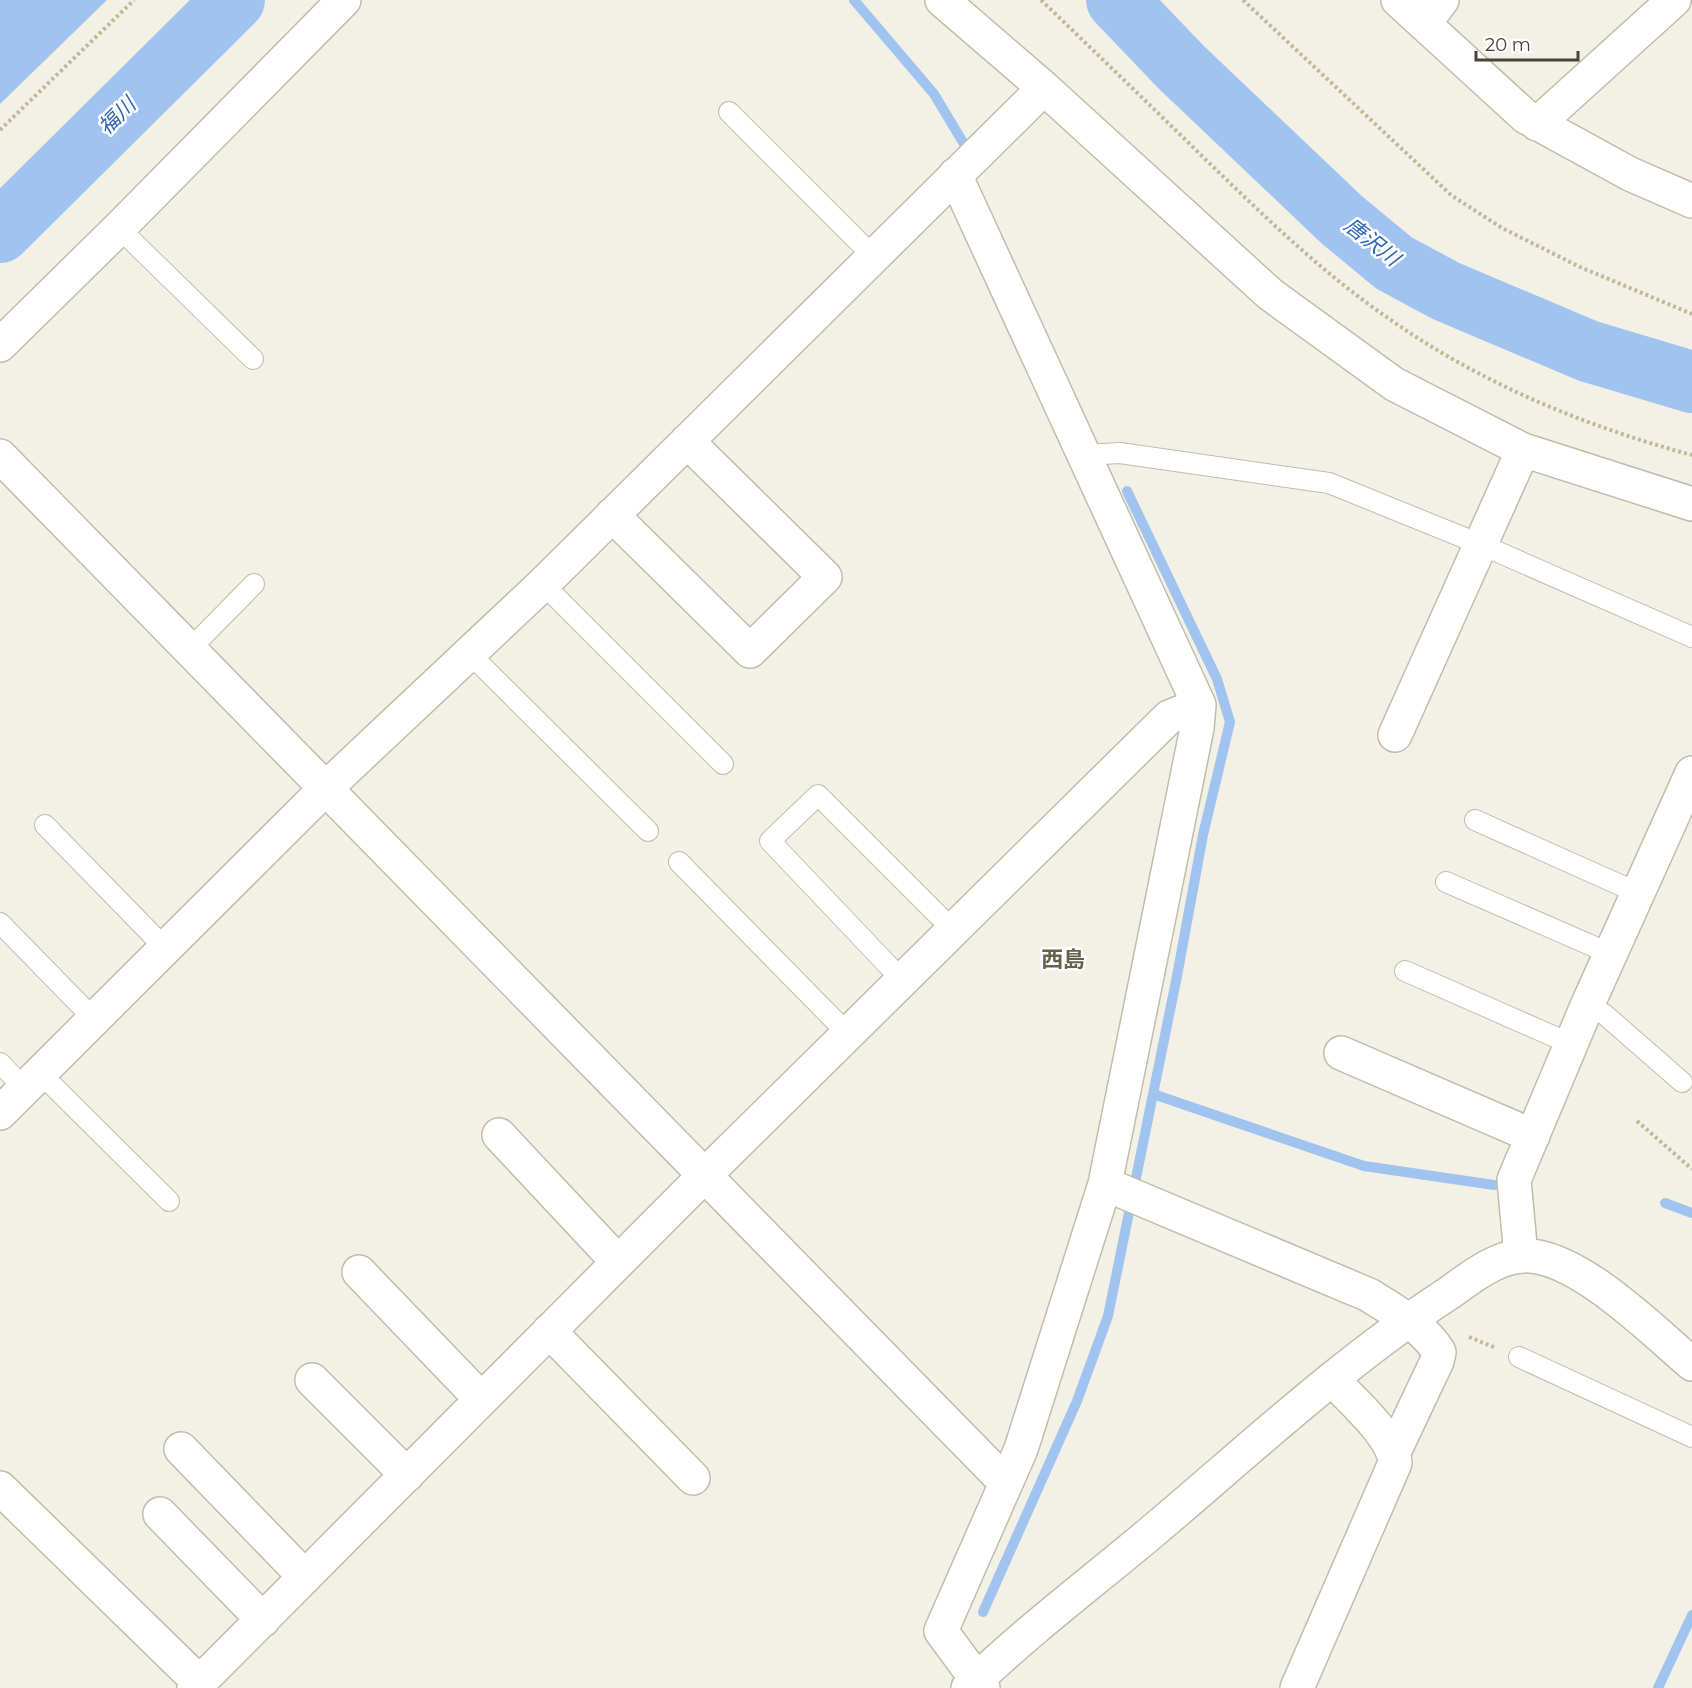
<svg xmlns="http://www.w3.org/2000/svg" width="1692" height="1688" font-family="Montserrat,'Noto Sans JP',sans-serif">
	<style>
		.water { fill: #a1c3f0 }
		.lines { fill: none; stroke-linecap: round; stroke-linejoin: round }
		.stream { stroke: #a1c3f0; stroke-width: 10 }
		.river { stroke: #a1c3f0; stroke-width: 62 }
		.service-casing { stroke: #c1bdab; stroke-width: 22 }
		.minor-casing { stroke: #c1bdab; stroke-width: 36 }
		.tertiary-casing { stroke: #c1bdab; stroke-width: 36 }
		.path { stroke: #c0b999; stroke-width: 4; stroke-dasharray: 3 3; stroke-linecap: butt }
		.service { stroke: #fff; stroke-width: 20 }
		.minor { stroke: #fff; stroke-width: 33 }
		.tertiary { stroke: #fff; stroke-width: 33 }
		.labels { text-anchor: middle; stroke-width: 5; stroke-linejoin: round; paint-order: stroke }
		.water-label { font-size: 21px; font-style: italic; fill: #2e64b2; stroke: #fff }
		.quarter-label { font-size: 22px; font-weight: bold; fill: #68624c; stroke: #fff }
	</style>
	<rect width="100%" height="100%" fill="#f3f1e6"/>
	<path class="water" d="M0 0H107L0 104Z"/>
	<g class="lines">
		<path class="stream" d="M854 0 934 94 964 144
			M0 212 10 222
			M1153 1094 1364 1166 1494 1185
			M1665 1203 1692 1213
			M983 1612 1077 1401 1108 1316 1177 976 1203 835 1230 722 1217 679 1127 491
			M1658 1688 1692 1615"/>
		<path class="river" d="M1117 0 1181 67 1342 220 1394 263 1446 291 1588 351 1692 382
			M0 232 234 0"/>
		<defs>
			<path id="service" d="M729 112 873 256
				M119 228 253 359
				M1084 455 1120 453 1329 483 1482 545 1692 637
				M543 584 723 764
				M190 649 254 584
				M469 653 648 831
				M1475 820 1638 893
				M45 825 165 948
				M679 862 848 1034
				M1446 882 1611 954
				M0 923 94 1019
				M1405 971 1571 1044
				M902 980 770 841 818 795 953 930
				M1587 1006 1604 1014 1682 1082
				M0 1063 25 1089
				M40 1073 169 1201
				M1519 1357 1692 1437"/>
			<path id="minor" d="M942 0 1044 88 1270 294 1394 384 1523 450 1692 504
				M1398 0 1526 117 1630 174 1692 201
				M1424 24 1442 0
				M1537 124 1674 0
				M955 175 1199 705 1197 728 1105 1184 1021 1449 941 1631 983 1688
				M0 345 119 228 344 0
				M0 456 1006 1483
				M612 515 750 651 825 577 687 441
				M1395 735 1523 450
				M1341 1053 1533 1136
				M0 1113 326 788 543 584 1044 88
				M499 1135 618 1262
				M1105 1184 1369 1295C1394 1311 1423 1326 1439 1352L1437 1361 1394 1452
				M1521 1256 1514 1180 1587 1006 1692 773
				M359 1272 481 1399
				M549 1331 693 1478
				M312 1380 407 1475
				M181 1449 305 1577
				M0 1488 200 1683
				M160 1514 263 1620
				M194 1688 705 1175 1169 717 1199 705
				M1297 1688 1395 1463C1394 1436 1351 1400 1332 1379"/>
			<path id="tertiary" d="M968 1688C1026 1632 1091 1583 1153 1531 1249 1450 1343 1362 1449 1293 1470 1278 1495 1258 1521 1256 1574 1251 1653 1331 1692 1364"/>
		</defs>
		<use href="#service" class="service-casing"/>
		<use href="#minor" class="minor-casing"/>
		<use href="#tertiary" class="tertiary-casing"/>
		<path class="path" d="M1041 0C1096 53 1150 105 1204 158 1262 214 1321 272 1388 318 1480 383 1584 426 1692 455
			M1243 0 1451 195 1502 228 1580 267 1692 314
			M0 130 134 0
			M1637 1121 1692 1169
			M1469 1337 1496 1348"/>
		<use href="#service" class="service"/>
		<use href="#minor" class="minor"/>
		<use href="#tertiary" class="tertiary"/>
	</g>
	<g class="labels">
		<g class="water-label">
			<text transform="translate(117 116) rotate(-45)" y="7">福川</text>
			<text transform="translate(1372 242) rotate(38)" y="7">唐沢川</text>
		</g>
		<g class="quarter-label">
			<text x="1063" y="967">西島</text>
		</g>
	</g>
	<path d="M1476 51v9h102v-9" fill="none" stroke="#464235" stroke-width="3"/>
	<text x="1485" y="51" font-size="18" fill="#464235" stroke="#ffffff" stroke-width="4.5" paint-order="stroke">20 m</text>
</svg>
